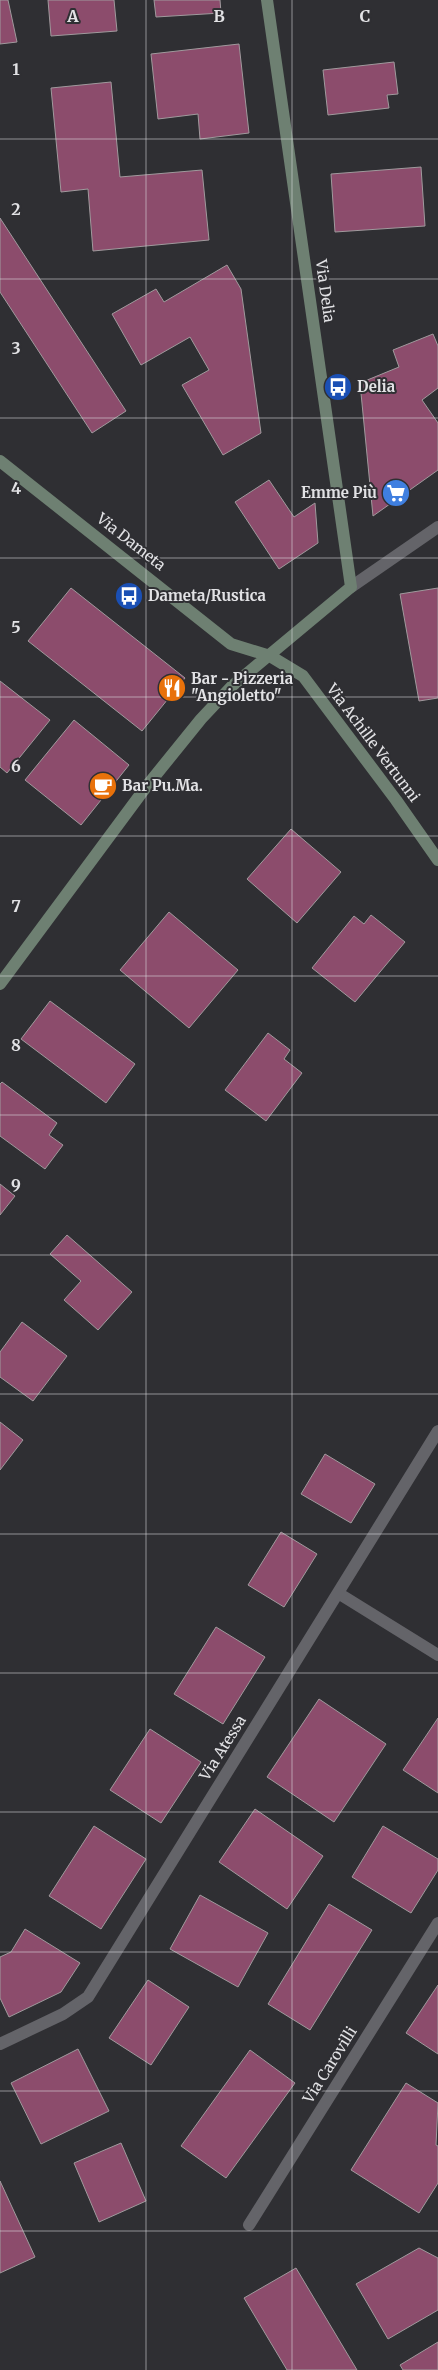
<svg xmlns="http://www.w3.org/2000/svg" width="438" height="2370" font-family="Merriweather,serif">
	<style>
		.building { fill: #8c4c6c; stroke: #a09a9d }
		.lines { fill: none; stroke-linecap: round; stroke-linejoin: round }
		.street { stroke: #646469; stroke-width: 12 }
		.secondary { stroke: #6e8072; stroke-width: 12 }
		.grid { fill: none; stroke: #e2e2e5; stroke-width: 1; stroke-opacity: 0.55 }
		.labels { text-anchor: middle; stroke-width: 4; stroke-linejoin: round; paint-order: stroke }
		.street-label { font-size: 15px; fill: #e2e2e5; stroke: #2f2f33 }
		.poi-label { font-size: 15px; font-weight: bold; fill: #e2e2e5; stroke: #2f2f33; text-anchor: start }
		.grid-label { font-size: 16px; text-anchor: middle; font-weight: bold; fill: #e2e2e5; stroke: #2f2f33; stroke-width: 4; stroke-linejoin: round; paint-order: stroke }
	</style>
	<rect width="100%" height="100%" fill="#2f2f33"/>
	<path class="building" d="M0 0H8L17 42 0 44Z
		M48 0H114L117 31 51 36Z
		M154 0H220L221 13 156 17Z
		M239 44 249 133 200 139 198 114 158 119 151 54Z
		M394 62 398 94 387 95 389 108 328 115 323 70Z
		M111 82 120 177 202 170 209 240 93 251 88 189 61 192 51 88Z
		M421 167 425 226 335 232 331 174Z
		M0 218 126 411 92 433 0 292Z
		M227 265 241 289 261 433 223 455 182 385 209 370 190 337 141 365 112 314 156 289 164 302Z
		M433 334 438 346V388L422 400 438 423V470L373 516 360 383 399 367 393 350Z
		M269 480 294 517 315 503 318 543 279 569 235 502Z
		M71 588 185 678 142 731 28 641Z
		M438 588V698L419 701 400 594Z
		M0 681 50 720 7 773 0 767Z
		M74 720 129 765 81 825 25 780Z
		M291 829 341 872 297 923 247 879Z
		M169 912 238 970 189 1028 120 970Z
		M371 915 405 942 355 1002 312 968 354 916 364 924Z
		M50 1001 135 1064 106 1103 21 1039Z
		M268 1033 290 1050 284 1059 302 1073 266 1121 225 1090Z
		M2 1082 57 1123 49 1135 63 1145 45 1169 0 1136V1084Z
		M0 1184 15 1196 0 1215Z
		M67 1235 132 1292 98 1330 64 1300 81 1281 50 1254Z
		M22 1322 67 1356 33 1401 0 1377V1352Z
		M0 1422 23 1440 0 1470Z
		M325 1454 375 1484 351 1523 301 1494Z
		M281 1532 317 1554 284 1607 248 1585Z
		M216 1627 265 1657 223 1724 174 1694Z
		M319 1699 386 1744 334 1822 267 1777Z
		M438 1718V1793L403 1770Z
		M150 1729 201 1762 161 1823 110 1790Z
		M255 1809 323 1856 287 1909 219 1862Z
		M94 1826 146 1859 101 1929 49 1896Z
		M383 1826 438 1859V1870L411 1913 352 1877Z
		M200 1895 268 1933 238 1987 170 1949Z
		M329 1904 372 1930 310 2030 268 2004Z
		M25 1929 80 1963 61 1992 9 2017 0 1998V1957L11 1952Z
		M148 1980 189 2007 151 2065 109 2038Z
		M438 1985V2054L406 2033Z
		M78 2049 109 2111 41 2144 11 2083Z
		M250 2050 295 2083 226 2178 181 2146Z
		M406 2083 438 2103 436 2145 438 2146V2183L419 2213 351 2170Z
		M121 2143 146 2201 99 2222 74 2163Z
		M0 2181 35 2257 0 2273Z
		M419 2248 438 2258V2310L388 2339 356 2284Z
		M296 2268 357 2370H287L244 2298Z
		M438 2342V2370H403L400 2365Z"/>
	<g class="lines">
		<path class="street" d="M351 587 438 527
			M338 1593 438 1655
			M0 2044 63 2014 88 1997 438 1431
			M249 2225 438 1923"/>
		<path class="secondary" d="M0 461 231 644 270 656 303 676 396 800 438 860
			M0 984 146 787 201 719 232 686 351 587 267 0"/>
	</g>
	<path class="grid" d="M146 0V2370M292 0V2370M0 139H438M0 279H438M0 418H438M0 558H438M0 697H438M0 836H438M0 976H438M0 1115H438M0 1255H438M0 1394H438M0 1534H438M0 1673H438M0 1812H438M0 1952H438M0 2091H438M0 2231H438"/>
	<defs>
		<symbol id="bus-disc" viewBox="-11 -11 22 22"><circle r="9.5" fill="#1a4fb4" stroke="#2f2f33"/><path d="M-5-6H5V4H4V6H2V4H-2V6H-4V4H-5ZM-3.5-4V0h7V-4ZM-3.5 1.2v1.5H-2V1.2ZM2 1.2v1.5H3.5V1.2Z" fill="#fff"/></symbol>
		<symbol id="supermarket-disc" viewBox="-11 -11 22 22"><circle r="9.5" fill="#3f7fe0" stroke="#2f2f33"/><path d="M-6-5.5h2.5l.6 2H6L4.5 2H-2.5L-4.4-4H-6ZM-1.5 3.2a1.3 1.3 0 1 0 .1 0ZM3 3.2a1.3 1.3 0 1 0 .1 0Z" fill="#fff"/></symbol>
		<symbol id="restaurant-disc" viewBox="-11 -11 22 22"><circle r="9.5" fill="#e8710a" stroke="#2f2f33"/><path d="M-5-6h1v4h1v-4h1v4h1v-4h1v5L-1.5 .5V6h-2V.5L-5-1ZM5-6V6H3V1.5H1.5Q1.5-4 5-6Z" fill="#fff"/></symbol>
		<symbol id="cafe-disc" viewBox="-11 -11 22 22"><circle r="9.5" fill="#e8710a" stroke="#2f2f33"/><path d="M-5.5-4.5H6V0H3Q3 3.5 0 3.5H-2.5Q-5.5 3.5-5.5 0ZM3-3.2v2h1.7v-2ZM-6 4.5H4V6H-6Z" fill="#fff"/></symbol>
	</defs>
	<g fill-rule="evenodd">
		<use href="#bus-disc" x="322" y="371" width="32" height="32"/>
		<use href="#supermarket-disc" x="380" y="477" width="32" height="32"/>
		<use href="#bus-disc" x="113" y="580" width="32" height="32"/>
		<use href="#restaurant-disc" x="156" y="672" width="32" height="32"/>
		<use href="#cafe-disc" x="87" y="770" width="32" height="32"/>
	</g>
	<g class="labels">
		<g class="street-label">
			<text transform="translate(325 291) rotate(82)" y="5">Via Delia</text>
			<text transform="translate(131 542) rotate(38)" y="5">Via Dameta</text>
			<text transform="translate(373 743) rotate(53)" y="5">Via Achille Vertunni</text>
			<text transform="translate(223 1748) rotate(-58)" y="5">Via Atessa</text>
			<text transform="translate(330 2065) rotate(-58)" y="5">Via Carovilli</text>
		</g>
		<g class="poi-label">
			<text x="357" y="392">Delia</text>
			<text x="377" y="498" text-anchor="end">Emme Più</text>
			<text x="148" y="601">Dameta/Rustica</text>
			<text x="191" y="684">Bar - Pizzeria<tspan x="191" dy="17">"Angioletto"</tspan></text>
			<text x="122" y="791">Bar Pu.Ma.</text>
		</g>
	</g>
	<g class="grid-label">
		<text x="73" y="22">A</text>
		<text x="219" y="22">B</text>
		<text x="365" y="22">C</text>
		<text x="16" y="75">1</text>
		<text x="16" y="215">2</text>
		<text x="16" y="354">3</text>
		<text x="16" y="494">4</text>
		<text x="16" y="633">5</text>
		<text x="16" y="772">6</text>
		<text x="16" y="912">7</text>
		<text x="16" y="1051">8</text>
		<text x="16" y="1191">9</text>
	</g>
</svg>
